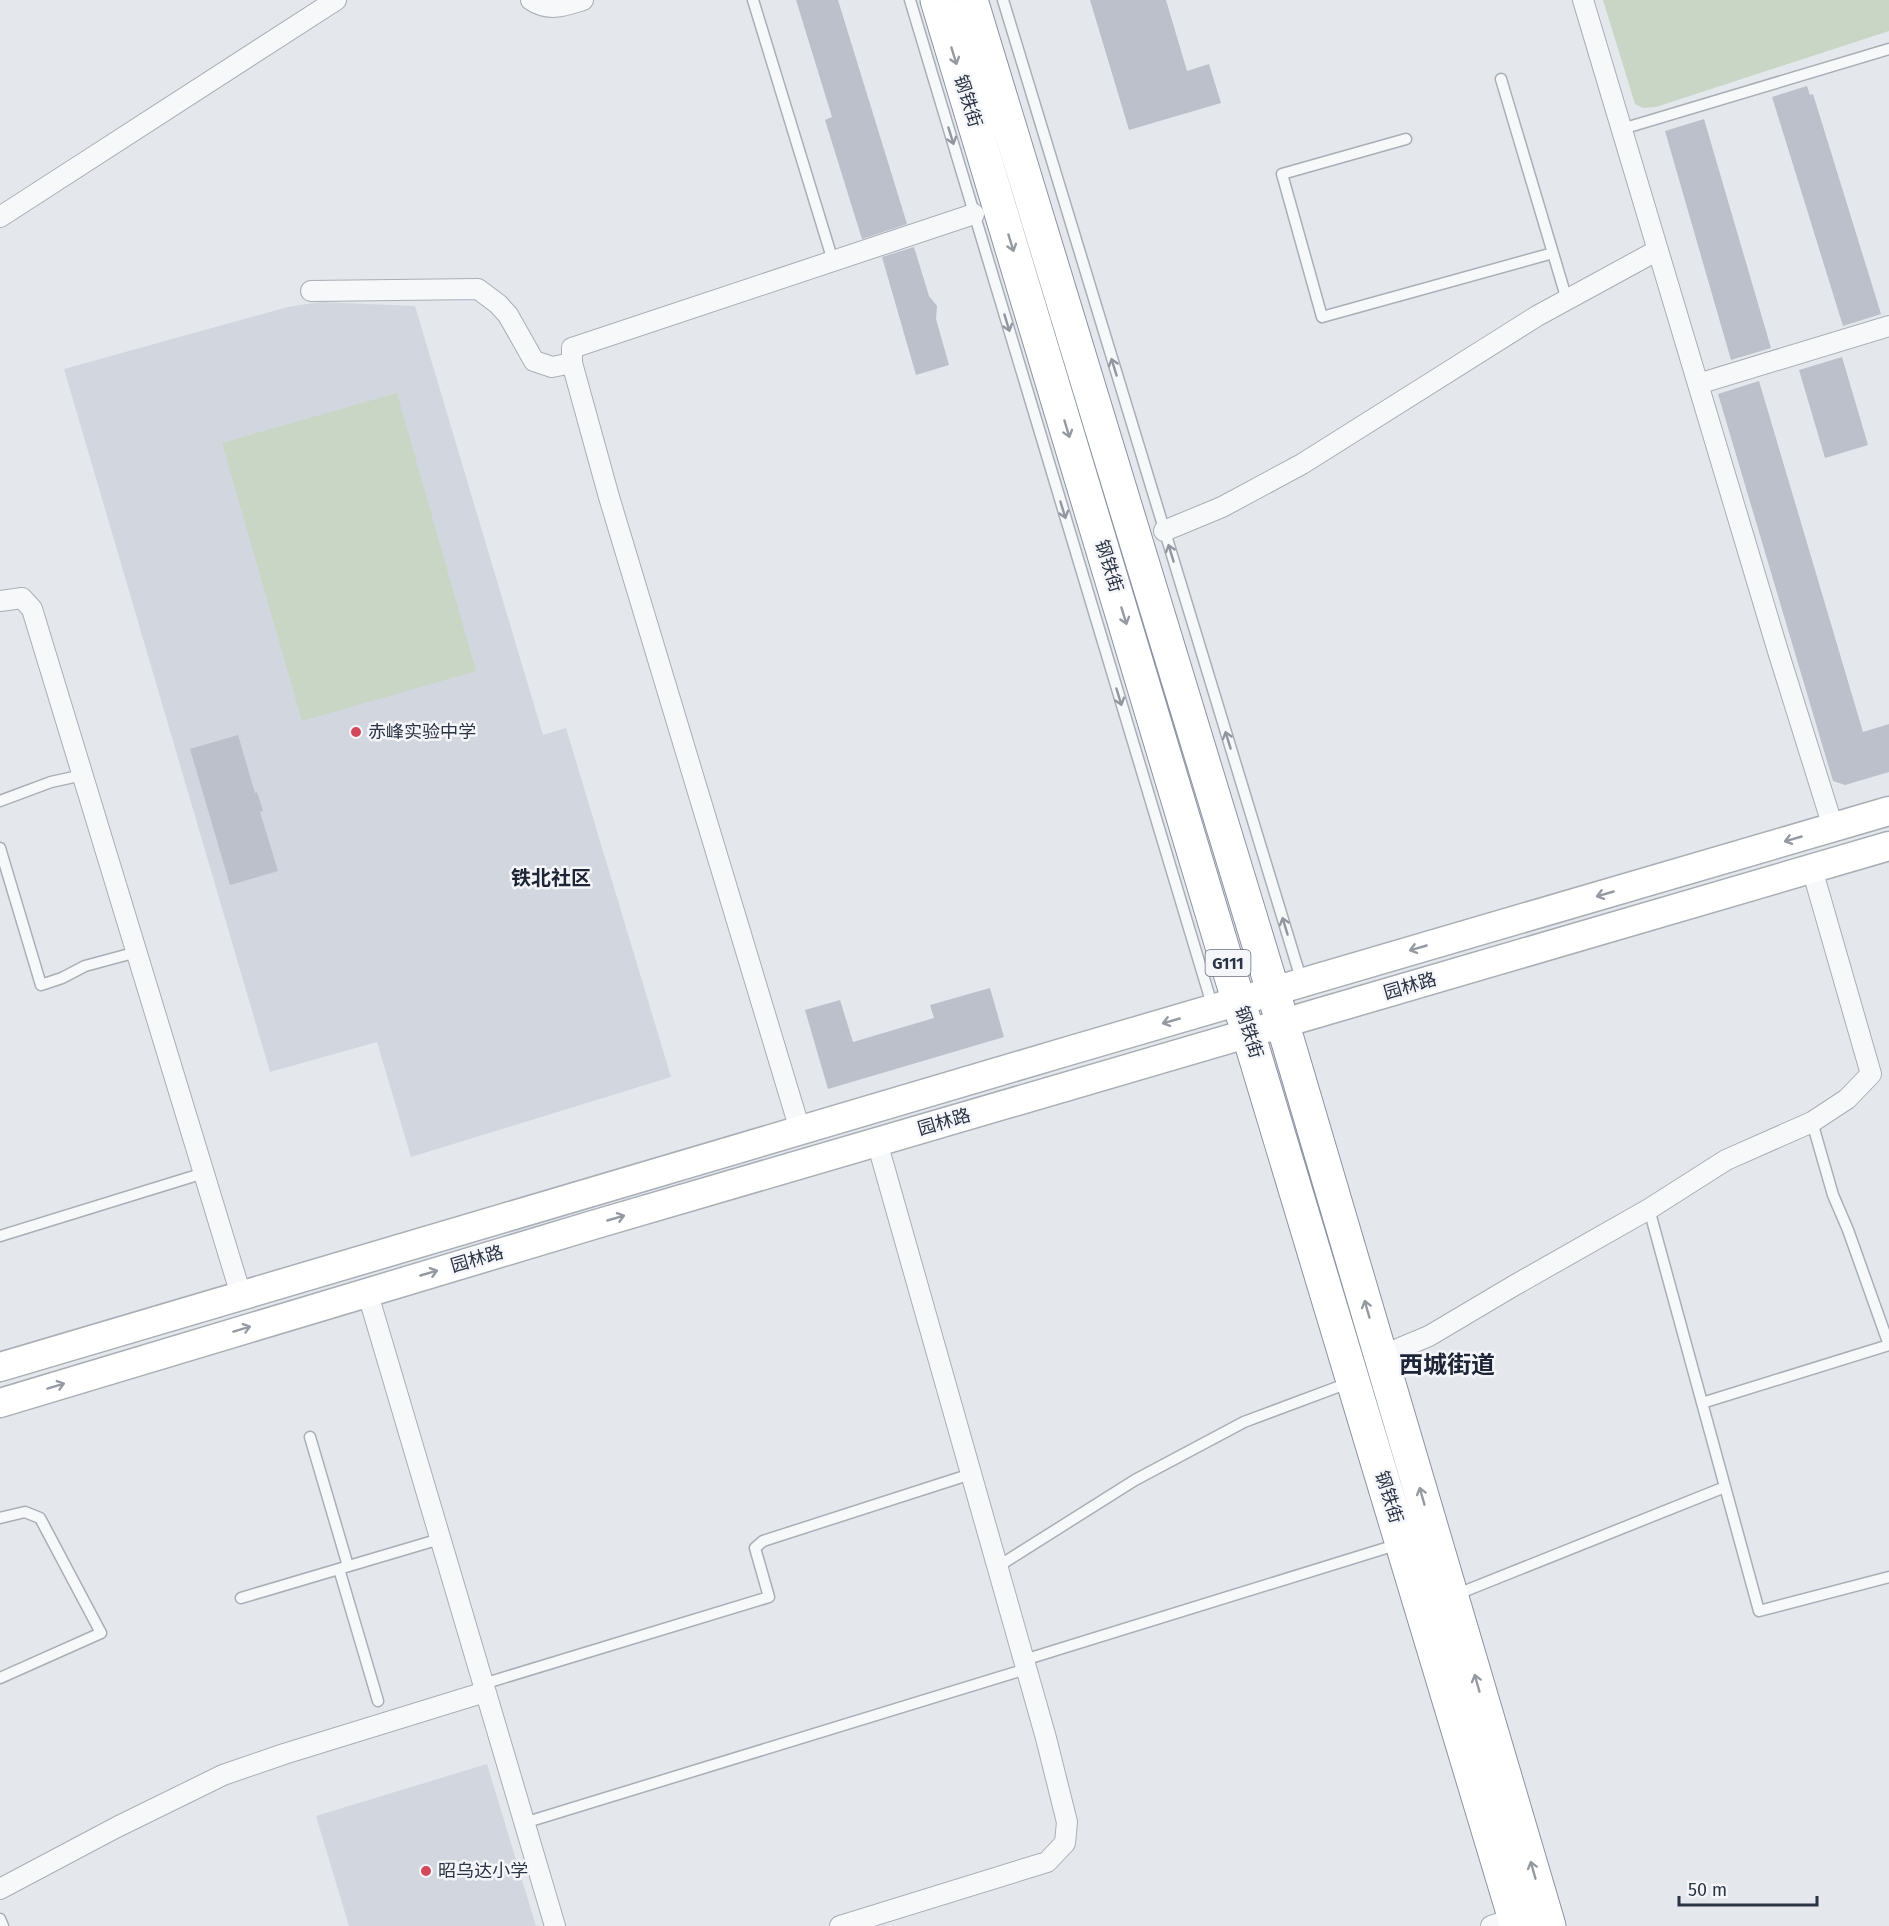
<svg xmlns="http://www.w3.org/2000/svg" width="1889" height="1926" font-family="'Fira Sans','Noto Sans SC',sans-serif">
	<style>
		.built { fill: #d2d6de }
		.green { fill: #c9d6c5 }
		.building { fill: #bbc0ca }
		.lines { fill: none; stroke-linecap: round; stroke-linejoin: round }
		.lane-casing { stroke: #a9aeb7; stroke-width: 13 }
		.street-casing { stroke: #a9aeb7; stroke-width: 22 }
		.secondary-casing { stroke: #a9aeb7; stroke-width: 31 }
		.highway-casing { stroke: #8b94a3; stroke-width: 35 }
		.lane { stroke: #f7f8fa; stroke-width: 10 }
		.street { stroke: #f7f8fa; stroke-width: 20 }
		.secondary { stroke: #fff; stroke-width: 28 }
		.highway { stroke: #fff; stroke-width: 33 }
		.oneway { stroke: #959aa2 }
		.oneway2 { stroke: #9196a0 }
		.poi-dot { fill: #d1495b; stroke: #f4f6f9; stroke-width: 2 }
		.labels { text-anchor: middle; stroke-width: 5; stroke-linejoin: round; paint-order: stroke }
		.shield { fill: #f4f6f9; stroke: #676e7b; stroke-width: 1.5 }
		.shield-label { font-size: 16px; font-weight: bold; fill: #2b3445 }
		.street-label { font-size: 18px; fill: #2b3445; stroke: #f4f6f9 }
		.poi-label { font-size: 18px; fill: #2b3445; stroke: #f4f6f9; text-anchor: start }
		.neighbourhood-label { font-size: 20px; font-weight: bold; fill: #1d2536; stroke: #f4f6f9 }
		.district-label { font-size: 24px; font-weight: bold; fill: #1d2536; stroke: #f4f6f9 }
	</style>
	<rect width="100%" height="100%" fill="#e4e7ec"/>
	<path class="built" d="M320 302 415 306 543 735 566 728 671 1077 411 1157 377 1042 270 1072 64 369 288 307Z
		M487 1764 536 1926H349L316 1816Z"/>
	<path class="green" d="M1603 0H1889V31L1656 107 1643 108 1635 104Z
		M397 393 476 671 302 721 222 443Z"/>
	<path class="building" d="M796 0H838L907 224 862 239 825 120 832 117Z
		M1090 0H1166L1187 71 1209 64 1221 103 1129 130Z
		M1807 86 1810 95 1813 94 1881 314 1843 326 1772 97Z
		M1704 119 1771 348 1731 360 1665 131Z
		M914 247 929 296 937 306 936 319 949 365 916 375 882 257Z
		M1842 357 1868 445 1825 458 1799 370Z
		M1759 381 1863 732 1889 724V772L1845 785 1833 781 1718 394Z
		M238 735 255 793 257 792 263 811 260 812 278 871 230 885 190 749Z
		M990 988 1004 1037 828 1089 805 1010 840 1000 853 1042 934 1018 930 1005Z"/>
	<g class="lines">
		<defs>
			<path id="lane" d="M753 0 833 261
				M910 0 1213 1008
				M1003 0 1302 982
				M1501 79 1567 300
				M1622 129 1889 49
				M1406 139 1282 174 1322 317 1553 253
				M0 801 51 782 83 775
				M0 848 41 985 62 978 85 966 137 952
				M1812 1122 1833 1195 1848 1230 1889 1345
				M1649 1209 1759 1611 1889 1577
				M0 1236 204 1173
				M1702 1403 1889 1345
				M310 1437 348 1566
				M0 1518 25 1512 40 1518 101 1633 0 1678
				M997 1567 1135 1480 1244 1422 1351 1382
				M339 1569 378 1701
				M1455 1595 1725 1487
				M241 1598 440 1539
				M1024 1660 1399 1544
				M483 1684 769 1597 755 1548 763 1541 971 1474
				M524 1823 1026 1669
				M0 1919 3 1926"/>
			<path id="street" d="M531 0C549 12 564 6 583 0
				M1583 0 1777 648 1833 827
				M0 217 336 0
				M311 291 478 289 498 304 508 315 534 361 552 367 572 363
				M1698 384 1889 326
				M1164 531 1222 507 1302 464 1537 316 1658 250
				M0 601 22 598 32 609 241 1295
				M800 1130 609 497 572 363V348L974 214
				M367 1291 555 1926
				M1381 1356 1429 1336 1515 1285 1649 1209 1726 1160 1812 1122 1847 1099 1871 1074 1812 869
				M0 1889 117 1827 223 1775 284 1754 485 1692
				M840 1926 1047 1862 1065 1843 1067 1822 1046 1738 877 1142
				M1491 1926 1515 1918"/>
			<path id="secondary" d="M0 1367 1065 1052 1889 811
				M0 1403 593 1225 1889 846"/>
			<path id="highway" d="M937 0 1517 1926
				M971 0 1273 991 1549 1926"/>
		</defs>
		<use href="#lane" class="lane-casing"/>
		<use href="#street" class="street-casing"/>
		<use href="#secondary" class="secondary-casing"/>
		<use href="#highway" class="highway-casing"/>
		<use href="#lane" class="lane"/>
		<use href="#street" class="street"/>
		<use href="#secondary" class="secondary"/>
		<use href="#highway" class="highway"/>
	</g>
	<defs><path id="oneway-shaft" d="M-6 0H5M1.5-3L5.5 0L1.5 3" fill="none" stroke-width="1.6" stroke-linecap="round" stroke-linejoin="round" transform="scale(1.5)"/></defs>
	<g class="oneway">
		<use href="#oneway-shaft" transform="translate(954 56) rotate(73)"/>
		<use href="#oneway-shaft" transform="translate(1011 243) rotate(73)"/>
		<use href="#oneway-shaft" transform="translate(1067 429) rotate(73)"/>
		<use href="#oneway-shaft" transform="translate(1124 616) rotate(73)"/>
		<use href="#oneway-shaft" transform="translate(1793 839) rotate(164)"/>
		<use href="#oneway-shaft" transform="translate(1605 894) rotate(164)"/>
		<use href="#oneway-shaft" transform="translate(1418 948) rotate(164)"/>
		<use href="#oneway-shaft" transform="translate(1171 1021) rotate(164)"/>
		<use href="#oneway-shaft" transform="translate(616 1218) rotate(-16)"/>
		<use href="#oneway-shaft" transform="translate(429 1273) rotate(-16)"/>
		<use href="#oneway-shaft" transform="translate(1367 1309) rotate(-106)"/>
		<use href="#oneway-shaft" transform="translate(242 1329) rotate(-17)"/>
		<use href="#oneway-shaft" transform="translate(56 1386) rotate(-17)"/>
		<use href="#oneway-shaft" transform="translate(1422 1496) rotate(-106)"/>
		<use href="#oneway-shaft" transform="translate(1477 1683) rotate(-106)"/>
		<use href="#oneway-shaft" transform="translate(1533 1870) rotate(-106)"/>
	</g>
	<g class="oneway2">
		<use href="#oneway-shaft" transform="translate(951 136) rotate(73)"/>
		<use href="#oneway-shaft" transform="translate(1007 323) rotate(73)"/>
		<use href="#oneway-shaft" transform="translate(1114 367) rotate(-107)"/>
		<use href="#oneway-shaft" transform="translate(1063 510) rotate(73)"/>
		<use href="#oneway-shaft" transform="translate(1171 553) rotate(-107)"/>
		<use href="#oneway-shaft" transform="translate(1119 697) rotate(73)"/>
		<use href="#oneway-shaft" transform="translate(1228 740) rotate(-107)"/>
		<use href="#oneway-shaft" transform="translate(1285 926) rotate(-107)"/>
	</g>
	<g class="poi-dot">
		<circle cx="356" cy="732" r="6"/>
		<circle cx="426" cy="1871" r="6"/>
	</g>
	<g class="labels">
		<rect class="shield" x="1205.5" y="950" width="45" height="26" rx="4.5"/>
		<g class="shield-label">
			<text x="1228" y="969">G111</text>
		</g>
		<g class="street-label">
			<text transform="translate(968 101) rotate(73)" y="6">钢铁街</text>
			<text transform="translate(1109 566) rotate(73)" y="6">钢铁街</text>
			<text transform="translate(1410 986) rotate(-16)" y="6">园林路</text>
			<text transform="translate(1249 1032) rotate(73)" y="6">钢铁街</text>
			<text transform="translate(944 1122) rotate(-16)" y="6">园林路</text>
			<text transform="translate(477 1259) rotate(-16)" y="6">园林路</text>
			<text transform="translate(1389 1497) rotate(73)" y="6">钢铁街</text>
		</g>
		<g class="poi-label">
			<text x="368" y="738">赤峰实验中学</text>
			<text x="438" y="1877">昭乌达小学</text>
		</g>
		<g class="neighbourhood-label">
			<text x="551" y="885">铁北社区</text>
		</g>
		<g class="district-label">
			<text x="1447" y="1373">西城街道</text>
		</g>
	</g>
	<path d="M1679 1896v9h138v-9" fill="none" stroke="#2b3445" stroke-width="3"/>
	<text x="1688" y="1896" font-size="18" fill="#2b3445" stroke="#f4f6f9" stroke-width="4.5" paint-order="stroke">50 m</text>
</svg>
